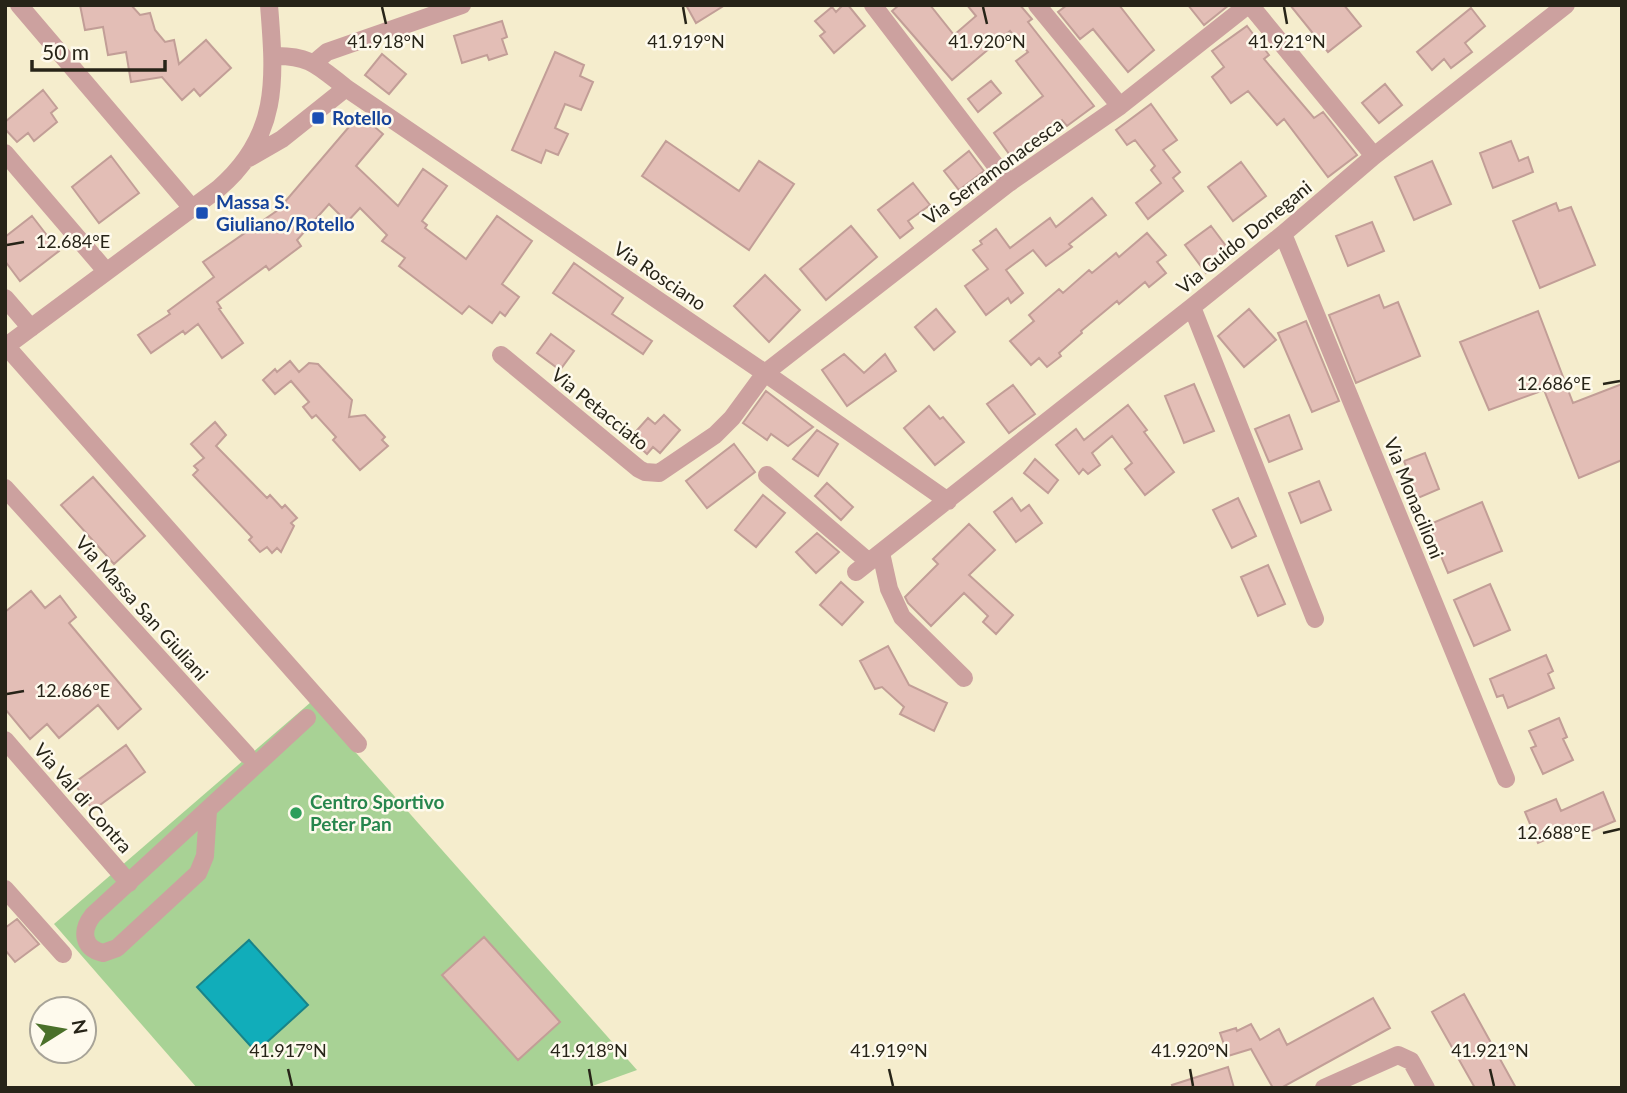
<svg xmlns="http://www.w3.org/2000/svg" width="1627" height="1093" font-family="Lato,sans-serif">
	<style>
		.green { fill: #a8d295 }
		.water { fill: #11adba; stroke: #188489; stroke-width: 2 }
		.building { fill: #e3beb6; stroke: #c29e97; stroke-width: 2 }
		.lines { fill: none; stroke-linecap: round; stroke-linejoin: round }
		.minor { stroke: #cca19f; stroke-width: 18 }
		.ticks { fill: none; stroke: #272418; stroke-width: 2.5 }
		.transit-dot { fill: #1a4fb4; stroke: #fefaed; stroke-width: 2.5 }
		.leisure-dot { fill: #2e9e5b; stroke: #fefaed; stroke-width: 2.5 }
		.labels { text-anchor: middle; stroke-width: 5; stroke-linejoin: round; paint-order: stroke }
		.transit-label { font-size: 19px; font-weight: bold; fill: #164399; stroke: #fefaed; text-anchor: start }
		.street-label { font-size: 19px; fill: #272418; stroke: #fefaed }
		.leisure-label { font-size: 19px; font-weight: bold; fill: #27864d; stroke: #fefaed; text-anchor: start }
		.ticks-label { font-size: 18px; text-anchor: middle; fill: #272418; stroke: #fefaed; stroke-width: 5; stroke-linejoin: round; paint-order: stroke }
	</style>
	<rect width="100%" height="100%" fill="#f5edcd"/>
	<path class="green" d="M311 702 637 1070 587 1088H197L54 924Z"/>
	<path class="water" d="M249 940 308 1005 256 1052 197 987Z"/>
	<path class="building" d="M80 5H131L140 15 150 13 155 30 165 42 174 40 179 64 206 40 231 68 200 96 194 89 182 100 162 77 131 82 126 52 108 55 103 27 85 30Z
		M686 5H725L696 23Z
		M843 5H848L865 26 834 53 820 36 825 32 815 21 832 7 836 12Z
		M899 5H930L954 35 976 16 967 5H1020L1032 19 1028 22 1094 106 1067 126 1062 120 1012 158 994 133 1043 96 1016 61 1028 52 1010 31 952 80 892 11Z
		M1067 5H1119L1154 50 1128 72 1093 29 1080 39 1058 12Z
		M1188 5H1229L1204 25Z
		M1290 5H1344L1361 26 1328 52Z
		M1471 8 1485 26 1465 43 1472 52 1451 68 1444 59 1432 70 1417 52Z
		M502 21 507 37 502 39 507 54 489 60 487 55 462 63 454 36Z
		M1247 26 1269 55 1264 59 1314 118 1323 112 1357 155 1328 177 1284 119 1277 125 1248 91 1231 103 1212 77 1224 67 1212 51Z
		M555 52 584 65 580 76 593 82 581 110 565 104 555 128 568 134 558 155 546 150 541 163 512 150Z
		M382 54 406 74 389 94 365 75Z
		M991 81 1001 93 978 112 968 99Z
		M1385 84 1402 105 1379 123 1362 103Z
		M43 90 57 108 51 113 57 122 34 141 28 133 17 142 5 129V122Z
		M1151 104 1177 140 1163 150 1180 172 1173 178 1183 191 1148 219 1136 203 1161 183 1151 170 1155 166 1135 140 1127 145 1116 130Z
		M360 114 383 134 356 166 398 206 423 169 447 186 422 221 427 225 425 228 466 259 497 216 532 241 502 284 519 297 505 316 500 312 492 323 469 306 462 314 399 266 405 258 382 241 387 235 360 208 347 222 329 204 297 240 301 246 269 270 266 266 217 302 221 308 219 309 243 343 222 358 198 324 185 334 183 331 151 353 138 335 170 314 168 311 214 277 203 262 278 210Z
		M666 141 739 191 759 161 794 184 749 250 642 176Z
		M1511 141 1519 161 1528 157 1533 172 1493 188 1480 153Z
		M969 151 984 171 959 190 944 171Z
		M111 156 139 193 99 223 72 187Z
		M1432 161 1451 204 1414 220 1395 177Z
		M1241 162 1266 196 1233 221 1208 187Z
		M913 183 930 205 908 221 913 228 900 238 878 210Z
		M1092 198 1106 215 1069 244 1072 247 1046 266 1033 250 1006 270 1023 293 1011 303 1008 298 986 315 965 286 988 269 973 250 982 244 980 241 996 229 1010 248 1050 218 1056 227Z
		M1556 203 1559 211 1571 207 1595 265 1540 288 1513 221Z
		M32 216 59 251 20 281 5 261V237Z
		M1372 222 1384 251 1348 266 1336 236Z
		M851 226 877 257 826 300 800 269Z
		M1211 226 1232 254 1206 273 1185 245Z
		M1147 233 1166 255 1157 262 1166 273 1149 287 1145 282 1119 304 1117 301 1081 331 1082 333 1059 353 1061 356 1047 367 1039 358 1031 365 1010 341 1034 321 1029 315 1059 289 1063 293 1089 270 1092 273 1116 253 1119 257Z
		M574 263 623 298 612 314 652 341 643 354 553 293Z
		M765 275 800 310 769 342 734 306Z
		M1379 295 1384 308 1398 302 1420 356 1356 383 1329 315Z
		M936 309 955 332 934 350 915 327Z
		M1249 309 1276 340 1244 367 1218 336Z
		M1538 311 1573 403 1622 384V460L1579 478 1544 390 1489 410 1460 342Z
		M1306 321 1339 401 1312 412 1278 333Z
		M551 334 574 351 560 370 537 353Z
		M844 354 864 373 885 354 896 371 847 406 822 370Z
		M290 361 299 372 309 363 318 364 352 400 349 417 365 415 385 437 382 440 388 446 360 470 333 440 336 437 316 415 312 418 303 407 309 402 291 381 275 394 263 380 275 369 277 372Z
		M1194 384 1214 431 1184 443 1165 396Z
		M1013 385 1035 414 1009 433 987 404Z
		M766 391 813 427 788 446 771 434 767 440 743 423Z
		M1128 405 1147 430 1144 432 1174 472 1145 495 1125 469 1132 463 1112 436 1092 453 1100 465 1088 474 1083 469 1079 474 1056 445 1076 429 1084 440Z
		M929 406 940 419 943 417 964 442 935 465 904 428Z
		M664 415 680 430 660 453 653 447 647 454 630 438 648 418 655 424Z
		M1289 415 1302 449 1269 462 1255 429Z
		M215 422 226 435 216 446 267 498 270 495 282 508 285 505 297 518 291 523 294 526 281 552 277 548 272 553 267 547 260 552 249 540 252 537 193 475 198 470 194 466 204 458 191 444Z
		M817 430 838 444 818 476 793 459Z
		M734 444 755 472 707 508 686 481Z
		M1425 453 1439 489 1418 498 1404 461Z
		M1035 459 1058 480 1048 493 1024 473Z
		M93 477 145 536 114 564 61 505Z
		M1319 481 1331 510 1301 523 1289 493Z
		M827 483 853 507 841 520 815 496Z
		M763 495 785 513 756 547 735 530Z
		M1012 498 1021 511 1029 505 1042 523 1016 542 994 512Z
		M1238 498 1256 536 1232 548 1213 510Z
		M1482 502 1502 551 1448 573 1428 525Z
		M969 524 995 550 969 575 1013 615 996 634 983 622 988 616 964 593 931 626 908 603 905 597 938 564 933 559Z
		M817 533 839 552 816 573 796 552Z
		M1268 565 1285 604 1258 616 1241 577Z
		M841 582 863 602 842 625 820 605Z
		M1490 584 1510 630 1474 646 1454 600Z
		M31 591 45 608 60 596 76 617 69 623 141 709 118 729 98 705 59 738 47 724 30 739 5 709V612Z
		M888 646 909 685 947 703 934 731 900 714 904 707 882 687 875 689 860 661Z
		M1546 655 1553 671 1548 674 1554 688 1508 708 1503 695 1497 697 1490 679Z
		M1559 718 1567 737 1563 739 1573 760 1543 774 1531 748 1536 746 1529 731Z
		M126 745 145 772 93 810 74 783Z
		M1603 792 1615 821 1582 835 1577 826 1538 843 1525 812 1556 799 1561 811Z
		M17 919 39 944 15 962 5 950V928Z
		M484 937 560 1022 518 1060 442 975Z
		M1464 994 1516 1088H1475L1432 1012Z
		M1373 998 1390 1028 1281 1088H1273L1251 1049 1228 1056 1220 1033 1236 1028 1237 1031 1251 1024 1260 1040 1279 1029 1287 1045Z
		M1228 1067 1234 1088H1173L1172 1085Z"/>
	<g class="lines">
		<path class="minor" d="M19 5 192 208
			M873 5 1009 183
			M1037 5 1120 106
			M1250 5 1374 156
			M273 56C310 55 318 66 346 88L765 373 948 501
			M314 63 327 52 462 5
			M5 153 106 271
			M249 158 282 139 346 88
			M1283 234 1506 779
			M5 298 31 328
			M1192 307 1315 619
			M6 346 358 744
			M5 347 218 189C280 136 275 79 269 5
			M501 355 639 469 645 472 659 473 715 435 732 418 765 373 1009 183 1120 106 1248 5
			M767 475 869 562
			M5 488 247 755
			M881 553 889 589 902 617 964 678
			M856 572 1192 307 1283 234 1374 156 1566 5
			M5 740 129 883
			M208 811 205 856 198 873 117 948 103 953C82 948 81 930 93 915L307 718
			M5 889 63 954
			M1324 1088 1398 1055 1411 1061 1426 1088"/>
	</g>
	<path class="ticks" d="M382 7 386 24M683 7 686 24M983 7 987 24M1284 7 1287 24M7 245 24 242M1603 384 1620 381M7 694 24 691M1603 833 1620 829M288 1069 292 1086M589 1069 592 1086M889 1069 893 1086M1190 1069 1193 1086M1490 1069 1494 1086"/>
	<g class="transit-dot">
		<rect x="311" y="111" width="14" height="14" rx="3.5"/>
		<rect x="195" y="206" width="14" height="14" rx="3.5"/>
	</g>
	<circle class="leisure-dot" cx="296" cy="813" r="7"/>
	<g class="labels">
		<g class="transit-label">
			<text x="332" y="125">Rotello</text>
			<text x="216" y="209">Massa S.<tspan x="216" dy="22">Giuliano/Rotello</tspan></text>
		</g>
		<g class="street-label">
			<text transform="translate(993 171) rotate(-36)" y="7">Via Serramonacesca</text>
			<text transform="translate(1244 237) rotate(-39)" y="7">Via Guido Donegani</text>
			<text transform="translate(660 276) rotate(34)" y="7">Via Rosciano</text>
			<text transform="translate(600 409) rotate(39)" y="7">Via Petacciato</text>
			<text transform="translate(1414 498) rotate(68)" y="7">Via Monacilioni</text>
			<text transform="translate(142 608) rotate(48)" y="7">Via Massa San Giuliani</text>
			<text transform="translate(83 798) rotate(49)" y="7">Via Val di Contra</text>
		</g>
		<g class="leisure-label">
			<text x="310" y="809">Centro Sportivo<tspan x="310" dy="22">Peter Pan</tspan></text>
		</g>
	</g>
	<g class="ticks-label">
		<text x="386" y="48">41.918°N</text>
		<text x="686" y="48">41.919°N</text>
		<text x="987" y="48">41.920°N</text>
		<text x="1287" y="48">41.921°N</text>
		<text x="73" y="248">12.684°E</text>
		<text x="1554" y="390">12.686°E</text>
		<text x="73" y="697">12.686°E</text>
		<text x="1554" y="839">12.688°E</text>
		<text x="288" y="1057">41.917°N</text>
		<text x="589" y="1057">41.918°N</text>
		<text x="889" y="1057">41.919°N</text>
		<text x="1190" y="1057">41.920°N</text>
		<text x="1490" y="1057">41.921°N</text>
	</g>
	<rect width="1627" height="1093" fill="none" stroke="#272418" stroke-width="14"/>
	<g transform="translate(63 1030) rotate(79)"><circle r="33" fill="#fefaed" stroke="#a8a498" stroke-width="2"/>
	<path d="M0-5L12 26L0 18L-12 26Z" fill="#4a7029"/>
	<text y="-10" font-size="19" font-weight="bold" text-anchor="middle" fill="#272418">N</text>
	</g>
	<path d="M32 60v10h133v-10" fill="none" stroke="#272418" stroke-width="3.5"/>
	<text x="42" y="60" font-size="21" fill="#272418" stroke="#fefaed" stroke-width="5" paint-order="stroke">50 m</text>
</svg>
